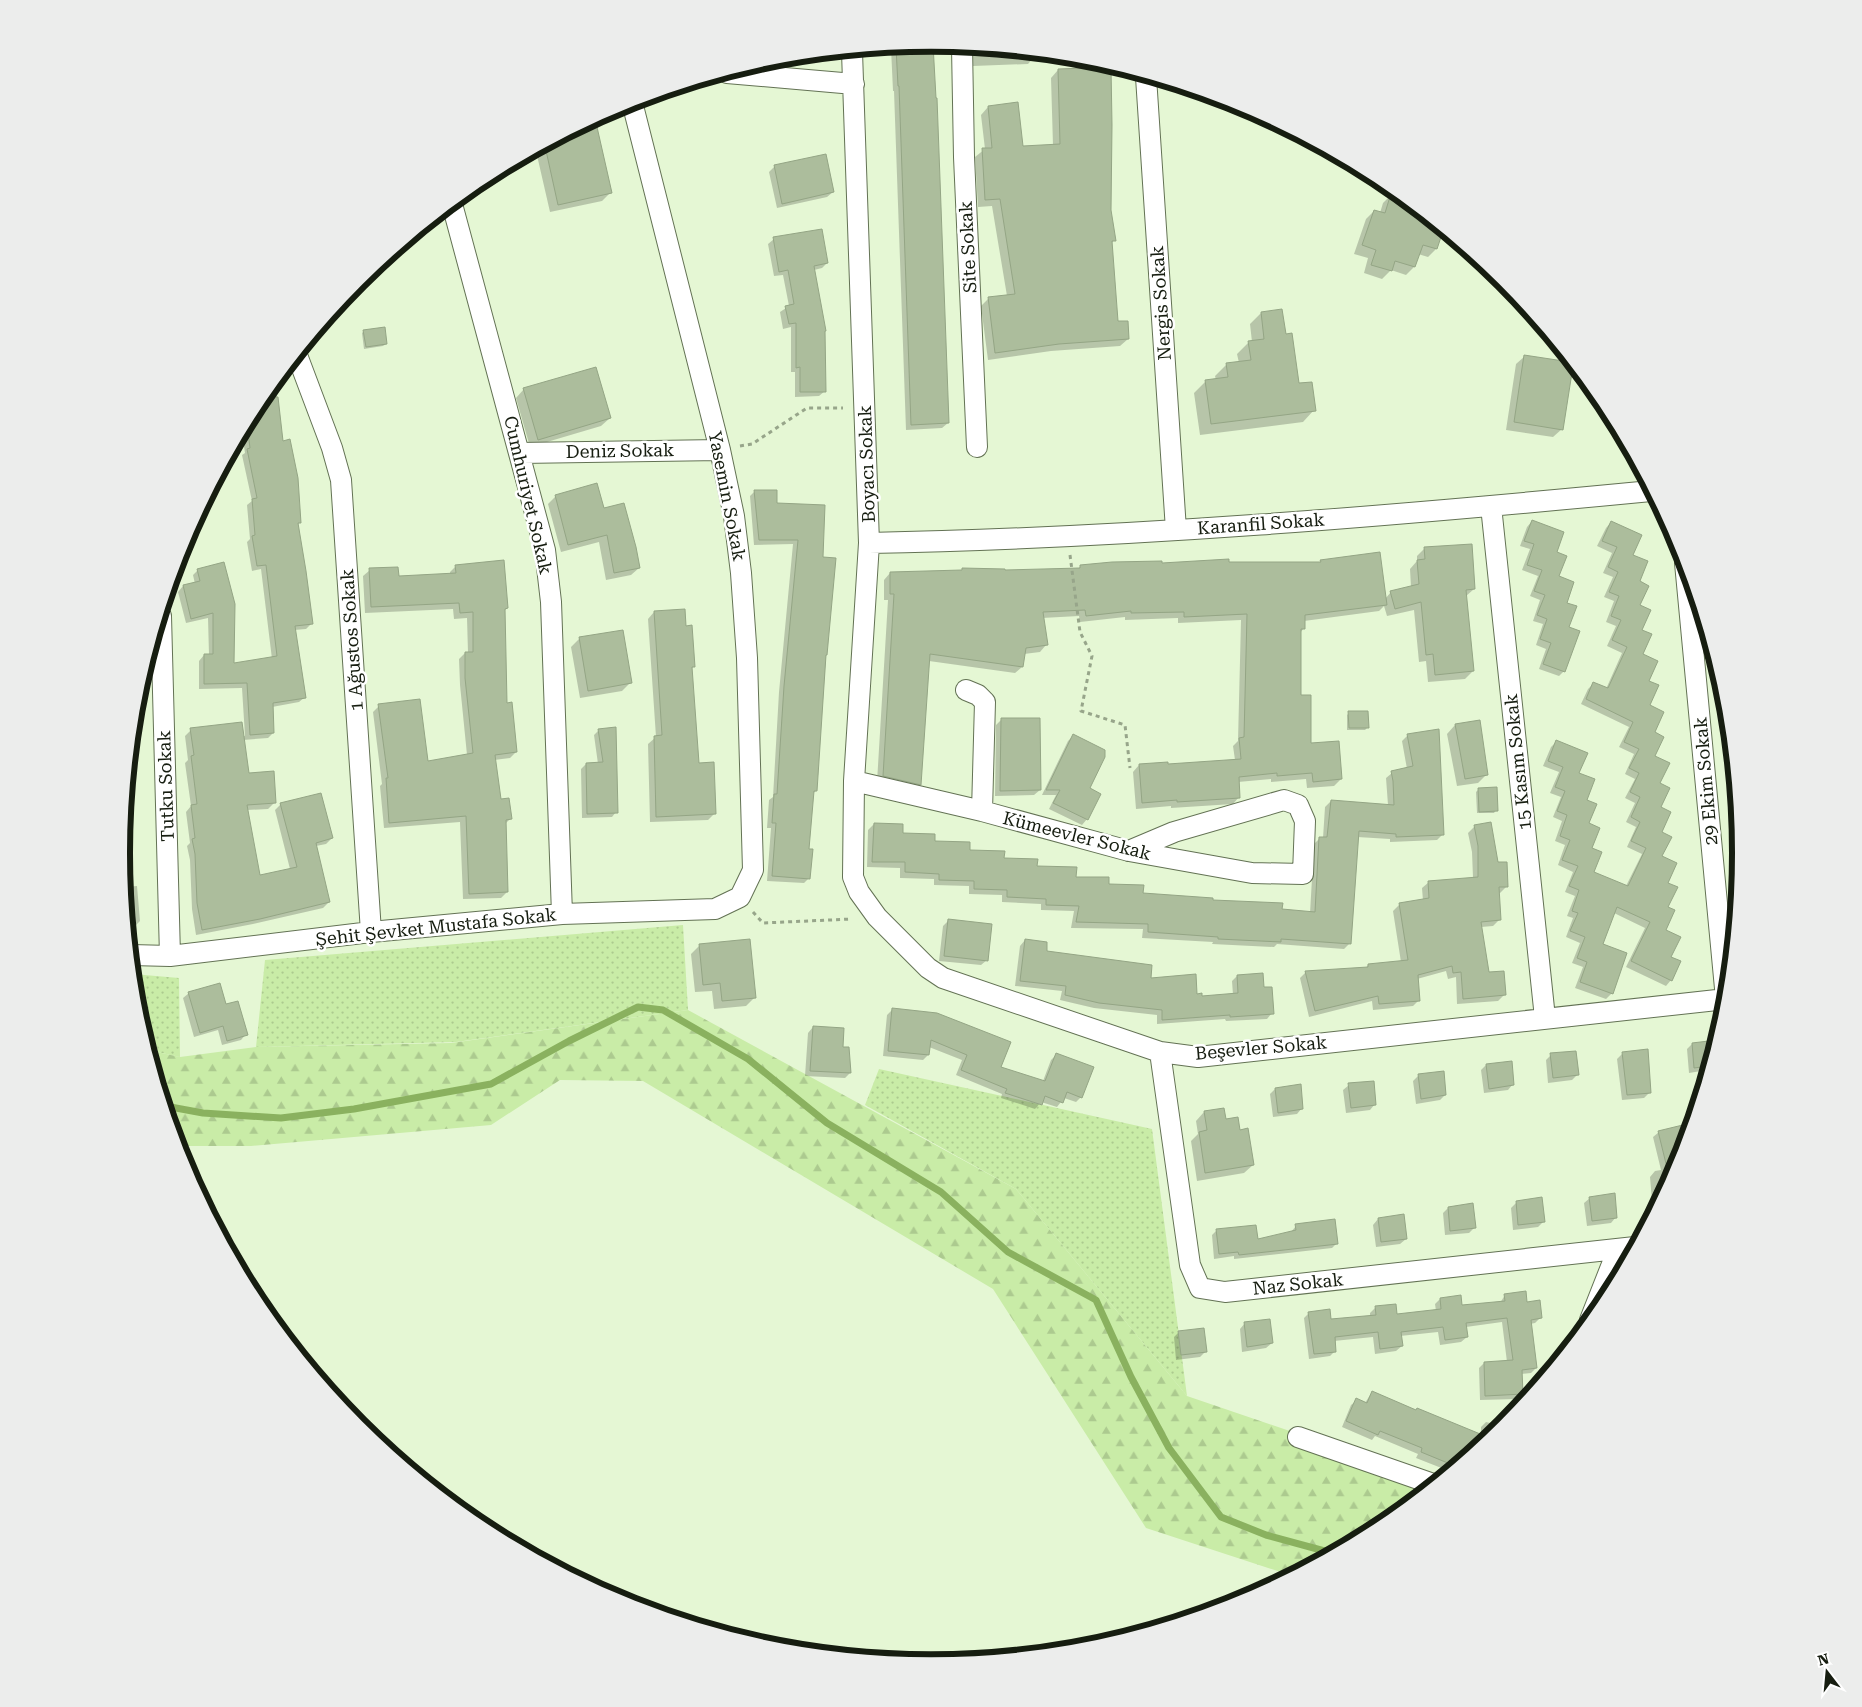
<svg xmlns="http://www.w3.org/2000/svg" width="1862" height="1707" font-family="'Roboto Serif',serif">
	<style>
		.grass { fill: url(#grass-dots) }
		.forest { fill: url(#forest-firs) }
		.shadow { fill: #0003 }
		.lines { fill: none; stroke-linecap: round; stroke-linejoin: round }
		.stream { stroke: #8ab15f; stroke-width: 7 }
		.building { fill: #acbd9c; stroke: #94a585 }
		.street-casing { stroke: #637254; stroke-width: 22 }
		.path { stroke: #97a58a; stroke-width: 3; stroke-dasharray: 4 4; stroke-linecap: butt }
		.street { stroke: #fff; stroke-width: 20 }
		.labels { text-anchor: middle; stroke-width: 5; stroke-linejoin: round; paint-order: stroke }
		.street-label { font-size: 18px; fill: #161d10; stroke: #fff }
		.rim { fill: none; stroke: #161d10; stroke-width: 6 }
	</style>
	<defs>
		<pattern id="grass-dots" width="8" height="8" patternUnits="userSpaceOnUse" patternTransform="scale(1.25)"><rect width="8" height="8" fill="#c9eca7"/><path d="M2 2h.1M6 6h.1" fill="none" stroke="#acca8f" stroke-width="1.8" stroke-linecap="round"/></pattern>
		<pattern id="forest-firs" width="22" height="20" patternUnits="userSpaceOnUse" patternTransform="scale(1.25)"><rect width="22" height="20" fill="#c9eca7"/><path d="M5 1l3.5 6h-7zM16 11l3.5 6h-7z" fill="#acca8f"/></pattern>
	</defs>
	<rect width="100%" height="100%" fill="#e5f7d4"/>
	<path class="grass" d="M683 925 688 1010 456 1042 256 1047 265 960Z
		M133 974 179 978 180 1057 148 1050 137 1011Z
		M879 1069 1152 1129 1187 1396 1016 1189 865 1105Z"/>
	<path class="forest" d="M688 1010 1016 1189 1187 1396 1437 1481 1381 1527 1290 1575 1146 1528 993 1289 643 1081 560 1080 491 1125 251 1146H178L148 1050 180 1057 256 1047 451 1043Z"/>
	<path class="shadow" d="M933 44 948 423 942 428 906 430 894 91H893L891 48Z
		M972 48 1036 54V55L1028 64 973 66Z
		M1058 70 1114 240 1111 244 1116 323 1128 339 1120 346 1051 351 988 360 981 306 988 299 1007 296 992 206 978 207 975 157 985 149 981 115 988 107 1022 148 1053 146 1051 78Z
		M596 128 611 192 602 201 550 212 536 151 566 135Z
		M775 166 833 192 827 197 777 208 769 172Z
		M1391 195 1403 198 1442 230 1436 249 1428 257 1418 254 1414 267 1406 275 1391 270 1382 279 1364 273 1368 258 1354 254 1366 219 1374 211 1380 213 1383 203Z
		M774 239 827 263 822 268 814 270 825 391 819 396 795 397V372H791V327L783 329 780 312 789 306 783 275 774 276 768 244Z
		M1261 313 1285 335 1297 385 1314 410 1303 422 1200 435 1194 393 1206 381 1216 380 1215 376 1227 364 1239 363 1237 354 1249 342H1252L1250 324Z
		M364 331 386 344 383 346 364 349 362 333Z
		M1525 356 1572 364 1562 429 1553 437 1506 430 1516 364Z
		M524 389 610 418 601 426 530 447 516 398Z
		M258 403 282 442 300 522 297 525 312 623 306 629 294 630 305 697 299 702 272 707 273 733 268 738 243 740 248 774 274 803 268 809 247 810 259 877 290 869 275 810 281 804 332 838 326 844 316 846 329 902 323 908 253 924 196 935 192 909 190 860 187 846 190 843 186 812 191 806 185 763 188 760 185 736 191 730 245 736 242 688 199 689V661L204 655H209L208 618 186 623 178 592 183 586 195 584 193 575 198 570 232 665 272 659 261 569 252 571 247 542 250 539 247 505 252 501 242 455 245 453 242 433Z
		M755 491 776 504 822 558 826 655 816 791 812 794 807 850 809 878 804 883 767 881 771 828H767L769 800 773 797 779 692 793 544 754 545 750 496Z
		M556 496 603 510 639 568 631 575 606 580 599 542 561 552 548 504Z
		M1532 521 1555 553 1557 577 1565 604 1568 628 1564 671 1559 676 1539 669 1546 649 1536 645 1543 624 1533 621 1540 600 1530 596 1538 576 1522 570 1530 549 1520 546 1527 527Z
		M1611 522 1631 555 1638 582 1641 655 1648 682V706L1653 732V757L1659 784 1660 857 1666 884 1667 908 1664 930 1670 957 1671 980 1666 986 1626 967 1645 928 1614 913 1601 945 1612 993 1606 999 1575 988 1583 967 1572 963 1580 943 1566 937 1573 918 1567 916 1575 896 1565 892 1573 872 1558 865 1565 845 1555 841 1562 821 1553 817 1561 797 1550 793 1559 772 1543 766 1551 747 1556 742 1578 774 1585 800 1592 873 1626 886 1642 854 1627 847 1636 827 1626 822 1635 803 1625 798 1635 779 1625 774 1634 754 1619 747 1629 727 1581 704 1588 689 1593 684 1606 689 1622 653 1607 646 1616 626 1606 622 1614 601 1604 597 1613 577 1603 573 1612 553 1597 546 1606 528Z
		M1425 548 1474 589 1465 597 1473 671 1465 679 1428 682 1426 661 1419 662 1414 610 1387 616 1384 606 1379 611 1304 621V628L1300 633V696L1310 744 1341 779 1334 786 1307 788 1306 779 1271 782V779L1238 782 1239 797 1233 804 1171 808V806L1136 809 1133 772 1139 765 1167 766 1235 760 1233 746 1238 741 1241 620 1178 623V618L1125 620V617L1080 622 1079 616 1042 618 1046 645 1040 652 1024 654 1022 667 1015 673 929 661 920 784 914 791 877 782 888 600H884V580L890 573 1004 572 1078 569 1081 566 1161 564H1319L1321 561 1385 599 1391 592 1411 587 1410 569 1417 561V556Z
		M456 566 507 608 504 611 505 704 516 752 510 758 494 760 500 800 511 818 505 824 507 892 501 898 463 899 460 822 384 828 380 786 382 784 373 712 379 706 427 762 467 755 460 685 459 659 465 653H468L467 618 454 619 453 609 365 613 363 576 370 570 398 577 450 575V572Z
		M683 610 685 627 694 666 691 669 697 764 715 813 708 820 650 822 648 744 656 737 648 619 654 612Z
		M580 638 630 683 622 691 580 698 571 647Z
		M1716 665 1721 682H1718Z
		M1349 713 1368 727 1365 730H1347V715Z
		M1001 720 1040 790 1034 795 995 796 996 725Z
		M1479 721 1487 774 1478 783 1457 786 1447 734 1455 725Z
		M599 730 616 812 612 817 582 818 581 769 586 764H598L594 735Z
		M1408 735 1443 834 1437 840 1390 842V839L1357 837 1350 943 1344 949 1277 944 1274 947 1212 944 1213 942 1142 938 1143 929 1071 928 1074 911 1041 910V904L1002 902V895L969 894V886L934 885V879L900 878V868L867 867 868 830 874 824 901 834 1142 895 1310 913 1314 844 1320 838H1323L1325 807 1331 801 1388 805 1386 778 1392 773 1407 769 1402 741Z
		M1073 736 1088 789 1087 819 1082 825 1049 809 1056 795H1042L1068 741Z
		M129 771 132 790 133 850 126 857H122Z
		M1478 790 1496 810 1494 813H1477L1476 792Z
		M1474 827 1497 864 1507 886 1500 893H1498L1500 919 1493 926 1481 927 1488 974 1504 995 1498 1001 1457 1004 1456 977 1448 979 1446 971 1417 979 1419 1000 1413 1006 1373 1010 1372 1001 1309 1017 1300 978 1306 972 1365 969 1368 965 1401 962 1393 911 1399 905 1423 901 1422 888 1429 882 1473 878 1472 852 1468 833Z
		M137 886 140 921 135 926 128 927 125 887Z
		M949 920 987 960 981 965 939 961 943 926Z
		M1025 940 1045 952 1149 979 1201 998 1233 995 1232 981 1237 976 1263 989 1272 1013 1267 1019 1226 1021 1225 1019 1157 1024V1015L1094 1008 1060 1000 1062 991 1015 986 1020 946Z
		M700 945 755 997 746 1006 714 1009 712 991 695 992 691 954Z
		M189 993 246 1034 241 1040 222 1045 218 1030 194 1037 183 998Z
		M893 1009 999 1068 1043 1081 1051 1060 1056 1055 1081 1097 1076 1102 1064 1098 1057 1107 1041 1102 1035 1109 1001 1098 1002 1094 956 1075 962 1060 929 1047 928 1055 923 1060 883 1056 887 1015Z
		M813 1027 842 1048 850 1073 845 1078 805 1076 808 1033Z
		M1716 1041 1707 1070 1689 1073 1687 1049 1692 1044Z
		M1622 1054 1650 1092 1644 1098 1622 1100 1617 1059Z
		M1551 1055 1578 1074 1572 1080 1548 1083 1546 1060Z
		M1486 1065 1513 1084 1508 1090 1484 1093 1481 1070Z
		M1419 1075 1445 1095 1440 1100 1416 1104 1413 1081Z
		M1349 1085 1375 1104 1370 1110 1346 1113 1343 1090Z
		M1275 1089 1302 1108 1297 1114 1273 1117 1270 1094Z
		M1204 1112 1225 1121 1239 1131 1253 1165 1244 1173 1197 1181 1191 1141 1198 1134 1196 1121Z
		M1682 1126 1686 1141 1679 1164 1653 1213 1650 1177 1655 1171 1661 1170 1653 1137 1659 1132Z
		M1590 1198 1616 1217 1611 1223 1587 1226 1584 1203Z
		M1517 1202 1543 1222 1538 1227 1513 1230 1511 1208Z
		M1448 1208 1475 1227 1469 1233 1445 1235 1443 1213Z
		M1378 1219 1406 1239 1400 1244 1376 1247 1373 1225Z
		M1296 1226 1337 1243 1332 1248 1234 1259V1256L1214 1259 1212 1235 1217 1230 1257 1240 1291 1232Z
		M1505 1295 1526 1303 1540 1318 1535 1323 1530 1324 1536 1368 1531 1373 1521 1374 1522 1394 1517 1399 1480 1400 1479 1368 1484 1363 1507 1362 1502 1322 1466 1327 1467 1337 1461 1342 1440 1345 1438 1332 1400 1336 1402 1346 1396 1351 1375 1354 1373 1337 1334 1341 1335 1351 1330 1356 1309 1359 1304 1318 1309 1313 1330 1321 1370 1317V1313L1375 1308 1395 1305 1396 1315 1436 1311 1435 1304 1440 1299 1461 1307 1500 1303Z
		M1245 1323 1272 1343 1266 1348 1242 1352 1240 1329Z
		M1179 1332 1206 1351 1200 1357 1176 1360 1174 1337Z
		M1372 1392 1416 1411 1481 1436V1427L1486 1422 1503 1426 1449 1471 1416 1458 1418 1454 1375 1436 1372 1440 1342 1427 1351 1405 1357 1400 1365 1403Z"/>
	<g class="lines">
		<path class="stream" d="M165 1106 203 1113 281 1118 354 1109 491 1084 569 1041 638 1007 663 1010 748 1059 827 1123 941 1192 1008 1252 1096 1300 1131 1377 1169 1448 1221 1517 1266 1535 1332 1553"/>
	</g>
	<path class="building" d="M933 44 936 98H937L949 423 911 425 899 86H898L896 47Z
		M1111 67 1112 125 1111 210 1116 241H1112L1118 321H1128L1129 339 1059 344 995 353 988 297 1015 294 1000 199 985 200 982 148H992L988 106 1018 102 1023 146 1060 144 1058 69Z
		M597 127 612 193 558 205 545 146 570 133Z
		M826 154 834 192 782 204 774 165Z
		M1392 190 1443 231 1437 249 1423 245 1415 267 1395 261 1392 271 1371 265 1376 250 1362 245 1374 210 1385 213Z
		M822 229 828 263 814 266 826 331H825L826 392H800V367L796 368V323L789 324 785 306 794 304 788 270 779 272 773 237Z
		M1282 309 1286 334 1292 333 1299 383 1312 382 1316 411 1211 424 1205 380 1228 377 1226 363 1251 360 1248 341 1264 339 1261 312Z
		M385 327 387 344 366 347 363 330Z
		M1524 355 1570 362 1573 366 1563 430 1514 422Z
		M596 367 611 418 538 440 523 388Z
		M274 383 276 397H278L283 441 290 439 298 478 301 523H298L306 571 313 624 295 626 306 698 273 703 274 733 250 735 247 683 204 684V654H213V613L191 619 183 585 200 581 197 569 224 562 235 604 234 663 277 656 266 565 257 566 252 536 255 535 252 499 257 498 247 449 250 448 247 425 258 403Z
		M597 483 604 508 624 503 636 547 640 568 614 573 607 535 568 545 555 495Z
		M754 490H777V503L825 505 823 557 836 558 827 655H826L817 791H814L809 849H813L810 879 772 876 776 823H772L774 794H777L784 686 798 540H759Z
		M1532 520 1564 532 1557 552 1567 556 1559 576 1574 582 1567 603 1577 606 1569 627 1580 631 1565 672 1543 664 1551 643 1540 639 1547 619 1537 615 1545 595 1534 591 1542 570 1527 565 1534 544 1524 541Z
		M1611 521 1642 535 1633 555 1648 561 1640 581 1649 586 1640 605 1651 610 1642 630 1652 634 1643 654 1658 661 1649 681 1659 685 1650 705 1664 712 1655 732 1664 737 1655 756 1670 763 1660 783 1670 788 1661 807 1671 812 1662 832 1672 837 1662 856 1677 863 1668 883 1678 887 1668 907 1675 910 1666 930 1681 937 1671 957 1681 961 1672 981 1631 961 1650 922 1617 907 1603 944 1627 953 1613 994 1580 982 1587 962 1577 958 1585 937 1570 931 1578 913 1572 911 1579 890 1569 886 1578 866 1562 860 1570 840 1560 836 1567 815 1557 811 1565 791 1555 787 1563 767 1548 761 1556 740 1588 753 1579 773 1595 779 1587 800 1597 804 1589 823 1600 828 1592 848 1602 852 1594 872 1628 886 1646 848 1631 841 1640 822 1631 817 1640 797 1630 792 1639 773 1629 768 1639 749 1624 742 1633 722 1586 699 1593 682 1608 688 1627 647 1612 640 1621 620 1611 616 1619 596 1609 592 1618 572 1608 567 1617 547 1602 541Z
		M1472 544 1475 589 1466 590 1474 671 1435 675 1433 654 1426 655 1421 602 1395 609 1390 591 1419 584 1417 560 1425 559 1424 547Z
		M1380 552 1387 605 1305 615V629H1301V695H1311V743L1339 741 1342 779 1313 782 1312 773 1277 776V773L1239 777 1240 798 1177 802V800L1142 803 1139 764 1168 762V764L1241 759 1239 738 1244 737 1247 614 1184 617V612L1131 613V611L1086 616 1085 610 1043 612 1048 645 1026 648 1023 667 930 654 921 785 883 776 894 594H890V572L962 570V568L1005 569V570L1080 568V565L1112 562 1162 561V563L1229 559V562H1321L1320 560Z
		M504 560 508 608 505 609 507 703 512 702 517 752 495 755 501 799 509 798 512 819 506 820 508 892 469 894 466 816 389 823 386 778H388L378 704 420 699 428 761 473 753 465 678V652H473V612L460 613 459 603 371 607 369 568 398 567 399 576 456 573 455 565Z
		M685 609 686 626 692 625 695 667H692L699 763 714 762 716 814 656 817 654 736 662 735 654 611Z
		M623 630 632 683 588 691 579 637Z
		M1348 711H1368L1369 728H1349Z
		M1001 718H1040L1041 790 1000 791Z
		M1480 720 1488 775 1465 779 1455 724Z
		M242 722 249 773 274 771 276 803 247 805 260 875 297 867 280 803 321 793 333 838 316 843 330 902 260 919 202 930 197 903 195 854 192 839 195 838 191 805 197 804 191 756 194 755 190 728Z
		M616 727 618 813 587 814 586 763 603 762 598 729Z
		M1439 729 1444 835 1396 837V834L1359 831 1351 944 1281 939V942L1218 939V937L1148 932V924L1076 922 1079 906 1046 905V899L1007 897V890L974 889V881L939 880V874L905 872V862H872L874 823 903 824V833L935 834V841L970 842V850L1005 851 1004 858 1038 859 1037 866 1077 867 1076 877H1109V884L1144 885 1143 893 1213 898V900L1283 903 1282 909 1315 912 1319 837H1327L1331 800 1394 805 1393 781 1391 771 1413 766 1407 734Z
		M1073 734 1105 750V757L1090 788 1101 794 1088 820 1053 803 1060 790H1046Z
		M1497 787 1498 811 1479 812 1478 788Z
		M1491 822 1498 862H1507L1508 887H1499L1501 920 1481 922 1489 972 1504 971 1506 995 1463 999 1461 972 1453 973 1452 966 1418 975 1420 1001 1379 1004 1378 996 1315 1011 1305 971 1368 967V964L1408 960 1399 903 1429 898 1428 881 1478 877V846L1474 825Z
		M948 919 992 924 988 961 944 956Z
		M750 939 756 998 722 1001 720 983 703 985 699 944Z
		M1025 939 1047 942V951L1152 965 1151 978 1196 974 1197 994 1202 993V996L1238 993 1237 975 1263 973 1264 987H1272L1274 1014 1230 1017V1015L1162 1020V1010L1099 1003 1065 995 1066 986 1020 981Z
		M220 983 226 1004 238 1001 248 1035 227 1041 223 1026 200 1033 188 992Z
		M892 1008 937 1013 1011 1042 1001 1067 1045 1081 1056 1053 1094 1067 1082 1098 1067 1092 1063 1103 1045 1096 1042 1105 1005 1093 1007 1089 961 1070 967 1055 931 1040 929 1055 888 1051Z
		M813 1026 844 1028 843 1047H849L851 1073 810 1071Z
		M1717 1040 1709 1066 1694 1068 1692 1043Z
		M1648 1049 1651 1093 1627 1095 1622 1052Z
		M1576 1051 1579 1075 1553 1078 1550 1053Z
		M1512 1061 1514 1085 1489 1089 1486 1064Z
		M1444 1071 1446 1095 1421 1099 1418 1074Z
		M1374 1081 1376 1105 1351 1108 1348 1083Z
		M1301 1084 1303 1109 1278 1113 1275 1088Z
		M1224 1108 1226 1119 1238 1117 1240 1130 1248 1128 1254 1165 1205 1173 1199 1132 1207 1130 1204 1111Z
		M1691 1123 1679 1164 1670 1180 1658 1131Z
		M1615 1193 1617 1218 1592 1221 1589 1197Z
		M1542 1197 1545 1222 1518 1225 1516 1201Z
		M1473 1203 1476 1228 1450 1231 1448 1207Z
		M1404 1214 1407 1239 1381 1242 1378 1218Z
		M1335 1219 1338 1244 1239 1255 1238 1252 1219 1254 1216 1229 1256 1225 1258 1239 1296 1230 1295 1224Z
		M1526 1291 1527 1302 1540 1300 1542 1318 1531 1320 1537 1368 1522 1370 1523 1394 1485 1396 1484 1362 1513 1360 1507 1318 1466 1323 1468 1337 1445 1340 1443 1327 1401 1332 1403 1346 1380 1349 1378 1332 1335 1337 1336 1352 1314 1354 1308 1312 1330 1309 1331 1319 1376 1315 1375 1306 1396 1304 1397 1314 1441 1309 1440 1298 1461 1295 1462 1305 1505 1301 1504 1294Z
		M1270 1319 1273 1343 1247 1347 1244 1322Z
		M1204 1328 1207 1352 1181 1355 1178 1331Z
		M1372 1391 1416 1410 1417 1408 1490 1438 1455 1466 1421 1452 1422 1448 1380 1431 1378 1435 1346 1421 1356 1398 1367 1403Z"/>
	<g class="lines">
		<defs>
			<path id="street" d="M962 47 964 157 977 447
				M852 52 869 543 854 781 853 877 859 892 877 917 928 968 943 978 1160 1052 1198 1057 1726 999
				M727 73 854 84
				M1146 77 1176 530
				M452 204 545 550 551 602 562 914
				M297 355 332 448 341 480 371 932
				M520 453 720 450
				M1491 506 1545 1018
				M869 543C1130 538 1391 516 1651 491
				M1685 563 1726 999
				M161 616 170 956
				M966 690 978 695 985 702 982 811
				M854 781 982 811 1129 851 1252 873 1303 874 1305 821 1298 805 1284 800 1174 832 1129 851
				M131 955 170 956 371 932 562 914 715 909 740 897 753 870 747 658 741 573 734 516 720 450 632 102
				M1160 1052 1190 1265 1200 1288 1225 1292 1635 1247
				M1590 1320 1618 1249
				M1298 1437 1433 1484"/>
		</defs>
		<use href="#street" class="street-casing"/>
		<path class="path" d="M740 446 752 444 807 408H843
			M1070 555 1080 632 1092 656 1081 711 1125 725 1130 768
			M753 912 763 923 852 919"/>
		<use href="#street" class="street"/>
	</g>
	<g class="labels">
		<g class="street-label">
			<text transform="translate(968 247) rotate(-93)" y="6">Site Sokak</text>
			<text transform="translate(1161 303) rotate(-94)" y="6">Nergis Sokak</text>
			<text transform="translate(620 451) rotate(-1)" y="6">Deniz Sokak</text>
			<text transform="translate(867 464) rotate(-92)" y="6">Boyacı Sokak</text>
			<text transform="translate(528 495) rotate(77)" y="6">Cumhuriyet Sokak</text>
			<text transform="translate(727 496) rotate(79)" y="6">Yasemin Sokak</text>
			<text transform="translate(1261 524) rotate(-4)" y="6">Karanfil Sokak</text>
			<text transform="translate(352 640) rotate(-94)" y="6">1 Ağustos Sokak</text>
			<text transform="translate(1518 762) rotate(-96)" y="6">15 Kasım Sokak</text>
			<text transform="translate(1706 781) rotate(-95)" y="6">29 Ekim Sokak</text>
			<text transform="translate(166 786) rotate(-92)" y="6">Tutku Sokak</text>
			<text transform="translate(1077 836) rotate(14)" y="6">Kümeevler Sokak</text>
			<text transform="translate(436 927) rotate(-6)" y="6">Şehit Şevket Mustafa Sokak</text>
			<text transform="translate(1261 1048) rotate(-5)" y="6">Beşevler Sokak</text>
			<text transform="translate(1298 1284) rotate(-6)" y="6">Naz Sokak</text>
		</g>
	</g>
	<path d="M0 0H1862V1707H0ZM130 853a801 801 0 1 1 1602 0a801 801 0 1 1-1602 0Z" fill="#ecedec" fill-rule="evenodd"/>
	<path class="rim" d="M130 853a801 801 0 1 1 1602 0a801 801 0 1 1-1602 0Z"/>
	<g transform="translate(1827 1672) rotate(344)" stroke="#ffffff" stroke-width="4" paint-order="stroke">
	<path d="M0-4L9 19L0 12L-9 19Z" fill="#161d10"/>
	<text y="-8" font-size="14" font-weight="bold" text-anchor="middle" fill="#161d10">N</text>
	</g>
</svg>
